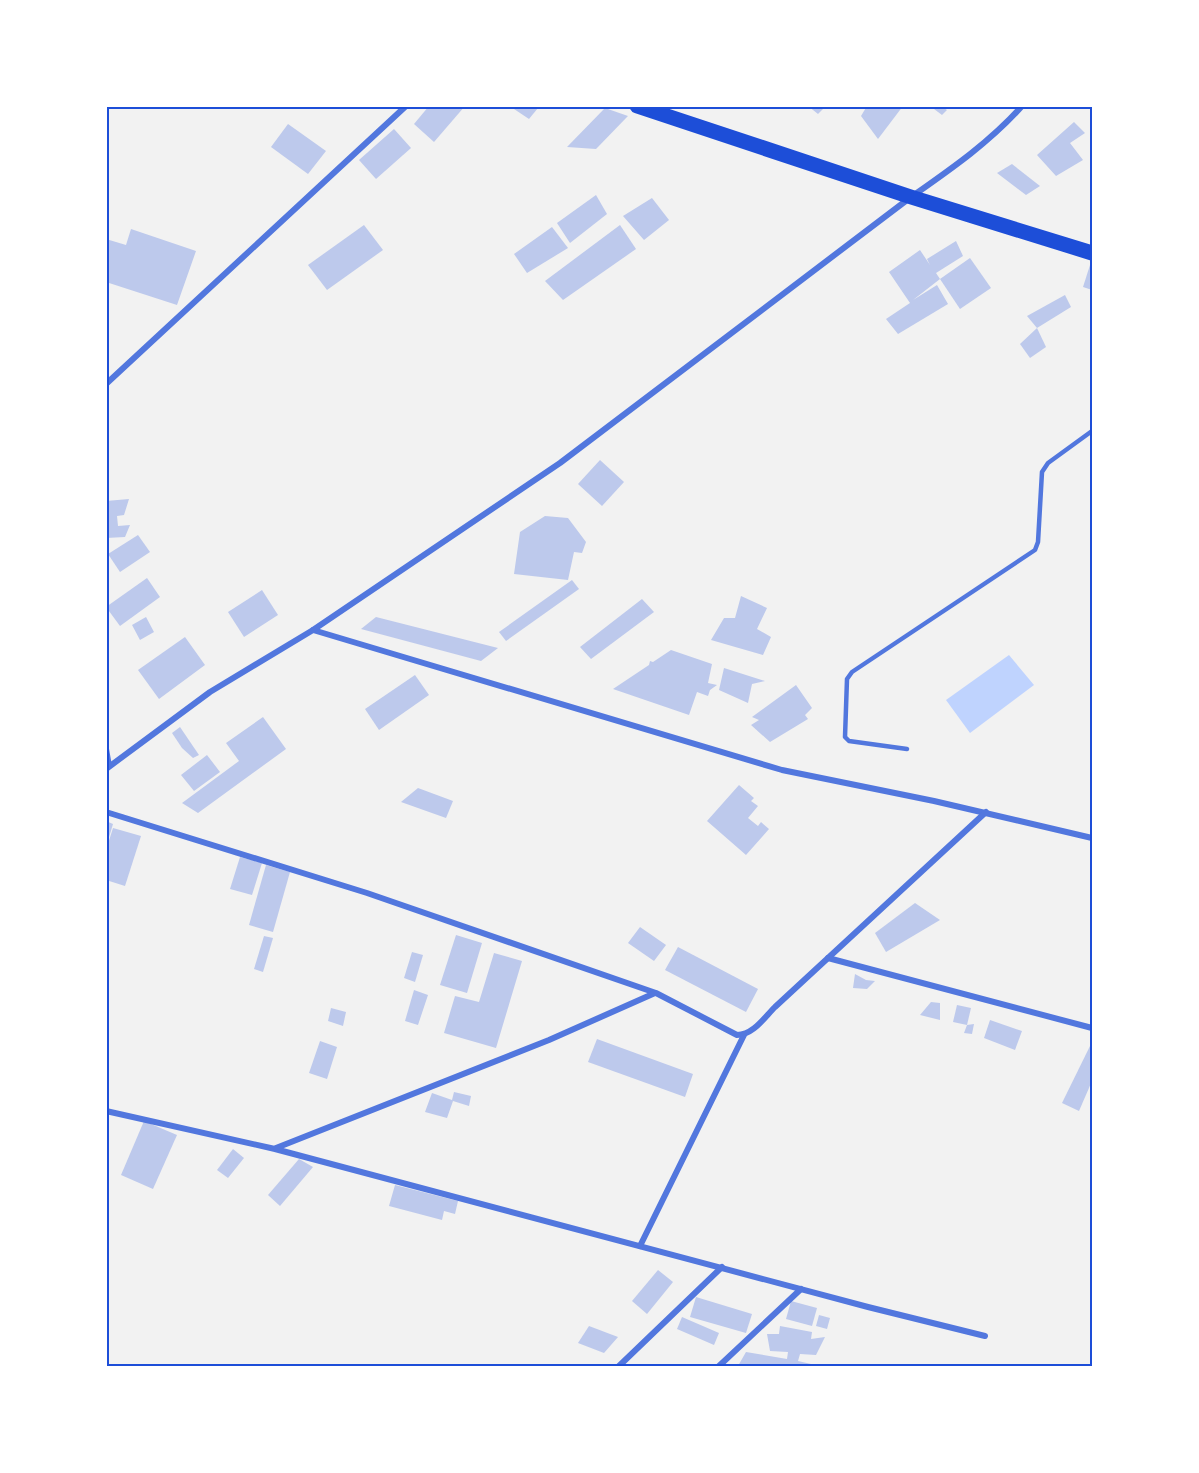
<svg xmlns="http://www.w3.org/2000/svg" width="1199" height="1473" font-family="'Asap Condensed',sans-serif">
<rect width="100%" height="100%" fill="#f2f2f2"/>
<!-- water -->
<path fill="#bfd3fe" d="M1009,655l25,30 -64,48 -24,-33z"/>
<!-- building -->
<g fill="#bdc9ec">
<path d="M429,106h36l-31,36 -20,-18z"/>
<path d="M516,106h20l2,2 -9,11 -15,-10z"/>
<path d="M808,106h18l-8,8z"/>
<path d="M867,106h36l-25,33 -17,-23z"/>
<path d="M930,106h11l6,4 -5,5z"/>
<path d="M605,108l23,8 -32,33 -29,-2z"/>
<path d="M1074,122l11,11 -15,10 13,17 -27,16 -19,-21z"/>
<path d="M288,124l38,27 -18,23 -37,-27z"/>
<path d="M394,129l17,19 -35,31 -17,-19z"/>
<path d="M1012,164l28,22 -14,9 -29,-22z"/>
<path d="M596,195l11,19 -37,29 -13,-20z"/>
<path d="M652,198l17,22 -25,20 -21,-24z"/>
<path d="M364,225l19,25 -56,40 -19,-25z"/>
<path d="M620,225l16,24 -73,51 -18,-19z"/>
<path d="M552,227l16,21 -41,25 -13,-19z"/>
<path d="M131,229l65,22 -19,54 -71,-23v-43l20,6z"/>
<path d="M956,241l7,15 -27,17 4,6 -27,21 24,-15 11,19 -50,30 -12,-15 24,-16 -21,-31 31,-22 10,15 -3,-6z"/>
<path d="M970,258l21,30 -31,21 -20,-30z"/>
<path d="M1090,265l2,1v24l-9,-3z"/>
<path d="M1065,295l6,12 -34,21 -10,-12z"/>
<path d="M1037,328l9,19 -16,11 -10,-14z"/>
<path d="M600,460l24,22 -22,24 -24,-22z"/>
<path d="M129,499l-5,16 -7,1 1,10 12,-1 -5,12 -19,1v-37z"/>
<path d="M545,516l23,2 18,24 -4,11 -8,-1 -6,28 -54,-6 6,-42z"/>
<path d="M138,535l12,17 -30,20 -12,-18z"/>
<path d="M147,578l13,19 -40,29 -14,-19z"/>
<path d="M572,580l7,9 -73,52 -7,-9z"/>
<path d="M262,590l16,25 -34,22 -16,-25z"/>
<path d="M741,596l26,12 -10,21 14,8 -8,18 -52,-15 13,-22h11z"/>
<path d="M642,599l12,13 -63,47 -11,-12z"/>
<path d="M146,617l8,15 -14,8 -8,-15z"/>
<path d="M376,617l122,31 -17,13 -120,-32z"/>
<path d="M185,637l20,28 -46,34 -21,-29z"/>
<path d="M671,650l41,14 -4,19 9,2 -7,5 -2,6 -11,-4 -8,23 -76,-26 36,-24 1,-4 3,1z"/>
<path d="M724,668l41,13 -13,3 -4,19 -29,-13z"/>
<path d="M415,675l14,20 -50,35 -14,-21z"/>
<path d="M796,685l16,23 -7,7 3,4 -38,23 -19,-17 8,-5 -7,-3z"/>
<path d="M263,717l23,32 -88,64 -16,-10 57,-42 -13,-18z"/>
<path d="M180,727l19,28 -6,3 -11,-10 -10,-15z"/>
<path d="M207,755l13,17 -26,19 -13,-16z"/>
<path d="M739,785l15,13 -3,3 7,5 -10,12 10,8 3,-4 8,7 -23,26 -39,-34z"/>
<path d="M418,788l35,13 -7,17 -45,-16z"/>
<path d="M106,821l7,3 -6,20h-1z"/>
<path d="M113,828l28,8 -16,50 -19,-6v-30z"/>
<path d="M240,857l22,6 -10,32 -22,-6z"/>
<path d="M266,865l24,7 -17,60 -24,-7z"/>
<path d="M915,903l25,17 -54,32 -11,-19z"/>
<path d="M640,927l26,18 -12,16 -26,-18z"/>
<path d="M456,935l26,8 -15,50 -27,-8z"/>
<path d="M264,936l9,2 -10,34 -9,-3z"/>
<path d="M678,947l80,42 -12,23 -81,-42z"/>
<path d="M412,952l11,3 -8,27 -11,-4z"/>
<path d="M494,953l28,8 -26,87 -52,-15 11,-37 24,6z"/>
<path d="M855,974l11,6 9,1 -8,8 -14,-1z"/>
<path d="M414,990l14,5 -10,30 -13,-4z"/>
<path d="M931,1002l9,1v17l-20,-5z"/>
<path d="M957,1005l14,3 -4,17 -14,-3z"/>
<path d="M331,1008l15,4 -3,14 -15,-5z"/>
<path d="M990,1020l32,11 -7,19 -31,-12z"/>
<path d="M974,1024l-2,10 -8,-1 3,-8z"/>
<path d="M597,1039l96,35 -8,23 -97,-35z"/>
<path d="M320,1041l17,6 -10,32 -18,-6z"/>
<path d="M1090,1046l2,1v34l-13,30 -17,-8z"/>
<path d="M454,1092l17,4 -2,10 -16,-5 -6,17 -22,-6 7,-19 20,7z"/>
<path d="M144,1121l33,14 -24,54 -32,-14z"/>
<path d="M233,1149l11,9 -16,20 -11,-8z"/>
<path d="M299,1159l14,8 -33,39 -12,-11z"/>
<path d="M395,1185l63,16 -3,13 -11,-3 -2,9 -53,-14z"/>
<path d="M658,1270l15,12 -26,32 -15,-13z"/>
<path d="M696,1297l56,17 -6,19 -56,-16z"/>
<path d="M791,1301l26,7 -5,18 -26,-7z"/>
<path d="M819,1315l11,3 -3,11 -11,-3z"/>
<path d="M682,1317l37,16 -5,12 -37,-16z"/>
<path d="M589,1326l29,11 -14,16 -26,-10z"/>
<path d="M780,1326l32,6 -1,7 14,-2 -9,18 -16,-1 -2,7 13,3 -3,2h-70l8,-14 41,7 1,-7 -18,-1 -3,-17h12z"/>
</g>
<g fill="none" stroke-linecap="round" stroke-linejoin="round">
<!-- service -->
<path stroke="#5277de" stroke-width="4.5" d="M907,749l-58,-8 -4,-4 2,-58 5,-7 183,-122 3,-8 4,-70 6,-9 44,-32"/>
<!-- minor -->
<g stroke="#5277de" stroke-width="6">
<path d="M106,384l300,-278"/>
<path d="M313,630l469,140 152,31 158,37"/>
<path d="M106,749l3,17"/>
<path d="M106,769l104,-77 103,-62 247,-167 351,-266c40,-28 79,-55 111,-91"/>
<path d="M106,812l261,81 289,100 81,42c16,0 27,-17 38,-28l211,-195"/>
<path d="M828,958l264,70"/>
<path d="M106,1111l169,38 593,158 117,29"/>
<path d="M276,1148l273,-108 106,-47"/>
<path d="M640,1246l104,-211"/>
<path d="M619,1366l103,-99"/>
<path d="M719,1366l82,-77"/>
</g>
<!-- trunk -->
<path stroke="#1d4ed8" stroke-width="15" d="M637,106l274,91 181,56"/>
</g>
<!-- border -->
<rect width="1199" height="1473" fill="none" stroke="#ffffff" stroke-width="216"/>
<rect x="108" y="108" width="983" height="1257" fill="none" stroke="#1d4ed8" stroke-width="2"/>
</svg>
